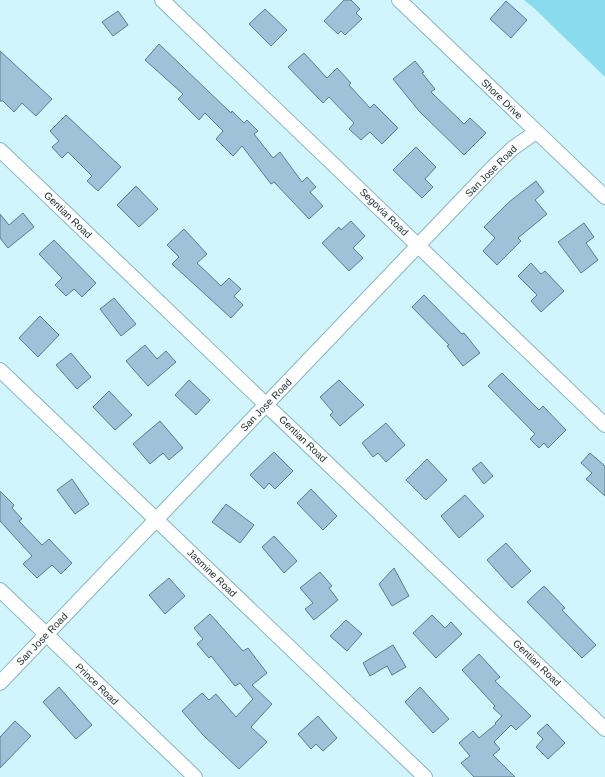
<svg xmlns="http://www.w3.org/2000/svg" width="605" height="777" font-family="Helvetica,sans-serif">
<rect width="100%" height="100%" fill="#d0f5fd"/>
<!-- green -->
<path fill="#88dced" d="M524,0h81v77l-71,-69z"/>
<!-- building -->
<g fill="#9ec2d8" stroke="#5a7c90">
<path d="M344,0h7l9,9 -4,4 6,6 -17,16 -4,-4 -3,3 -14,-13z"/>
<path d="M506,1l21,19 -16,18 -21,-19z"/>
<path d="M265,9l22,21 -16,16 -22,-22z"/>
<path d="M118,11l10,14 -15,11 -11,-14z"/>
<path d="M159,44l72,69 1,-2 12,12 3,-3 11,11 -4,3 19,24 7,-6 22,30 5,-5 9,10 -6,5 13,14 -14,13 -35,-37 -3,2 -29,-38 -9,10 -17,-17 7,-8 -18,-18 -6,7 -21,-21 5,-5 -38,-34z"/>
<path d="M0,51l52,48 -16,17 -14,-13 -8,9 -11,-11h-3z"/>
<path d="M304,53l23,25 10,-10 14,15 -2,2 21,23 4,-4 24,24 -16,16 -12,-12 -9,8 -12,-11 5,-6 -25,-26 -6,6 -35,-36z"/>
<path d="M415,61l9,11 -2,1 13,16 -4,3 33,32 6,-6 16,15 -22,22 -45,-44 -26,-32z"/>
<path d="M66,115l55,52 -23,24 -11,-10 5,-5 -24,-24 -6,6 -10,-11 7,-6 -9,-10z"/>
<path d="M416,147l20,20 -11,12 8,8 -11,11 -29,-28z"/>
<path d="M536,181l8,11 -9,8 12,14 -29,24 3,3 -24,24 -14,-14 12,-13 -11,-11 25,-25z"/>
<path d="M136,186l22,23 -19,18 -22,-22z"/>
<path d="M23,213l11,14 -26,21 -8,-10v-24l9,11z"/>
<path d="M351,221l14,15 -12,12 10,10 -14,13 -27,-28 17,-16 2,3z"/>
<path d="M584,223l10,14 -8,6 12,17 -17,13 -23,-31z"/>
<path d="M184,229l23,25 -10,9 24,23 8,-8 12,11 -7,7 9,9 -12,13 -59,-54 7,-7 -12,-12z"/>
<path d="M54,240l42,43 -14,14 -8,-8 -8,7 -11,-11 7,-7 -23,-24z"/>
<path d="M531,263l10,11 4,-3 19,20 -23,21 -10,-11 6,-6 -19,-19z"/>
<path d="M424,295l38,39 2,-1 16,20 -17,13 -16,-20 2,-1 -37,-38z"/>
<path d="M114,298l22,26 -15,12 -21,-27z"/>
<path d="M40,316l19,19 -21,22 -19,-19z"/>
<path d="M145,345l12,14 9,-8 10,11 -28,24 -22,-25z"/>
<path d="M71,353l20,24 -14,12 -21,-24z"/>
<path d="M502,373l37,37 4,-4 23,24 -18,18 -4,-5 -5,5 -9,-9 5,-5 -47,-48z"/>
<path d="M189,380l21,20 -14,15 -21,-20z"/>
<path d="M339,380l25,25 -24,21 -10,-11 3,-3 -13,-15z"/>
<path d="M109,391l23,24 -17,15 -22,-23z"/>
<path d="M160,421l23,27 -14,12 -6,-7 -13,11 -17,-20z"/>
<path d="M386,423l19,22 -19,17 -8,-9 -5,4 -11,-14z"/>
<path d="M274,452l19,19 -18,18 -6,-6 -5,6 -14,-14z"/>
<path d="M590,453l15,13v30l-19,-17 6,-6 -11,-10z"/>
<path d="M427,459l20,21 -21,20 -20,-20z"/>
<path d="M481,462l12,14 -9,8 -12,-15z"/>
<path d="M72,479l17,25 -14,10 -18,-24z"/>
<path d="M311,489l26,27 -14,14 -26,-27z"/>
<path d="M0,491l14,14 -2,3 10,11 -3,2 23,24 7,-6 23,24 -11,11 -9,-9 -15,13 -14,-14 9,-8 -32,-35z"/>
<path d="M465,495l19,21 -25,22 -18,-22z"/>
<path d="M226,504l28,21 -14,18 -28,-21z"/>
<path d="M274,536l23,25 -13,12 -22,-26z"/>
<path d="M506,543l25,28 -19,17 -25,-28z"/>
<path d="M394,568l15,28 -17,10 -13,-22z"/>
<path d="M320,572l12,14 -3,2 9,12 -24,20 -9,-11 8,-6 -13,-15z"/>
<path d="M169,578l16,18 -20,18 -16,-19z"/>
<path d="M544,586l21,22 -3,2 34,35 -14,13 -55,-56z"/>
<path d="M210,614l33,37 5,-3 19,25 -15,12 20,19 -21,23 16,15 -28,27 -36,-34 -21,-24 20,-18 7,7 7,-6 20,23 17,-18 -13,-16 -5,3 -24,-30 -2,2 -12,-14 6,-5 -9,-11z"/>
<path d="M432,615l13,13 6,-6 11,12 -26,24 -23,-25z"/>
<path d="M346,620l16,14 -15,17 -17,-15z"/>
<path d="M393,645l13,22 -14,8 -5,-9 -17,10 -7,-13z"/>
<path d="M479,654l21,23 -5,4 36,35 -15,14 -5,-5 -17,17 6,7 -7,6 22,22h-41l-13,-14 9,-7 -11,-13 14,-12 6,7 17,-14 -1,-1 7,-7 -9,-8 2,-2 -33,-36z"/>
<path d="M59,687l33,38 -16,14 -33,-37z"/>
<path d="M420,687l29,32 -16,14 -28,-31z"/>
<path d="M318,716l19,22 -14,13 -7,-7 -5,5 -13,-15z"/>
<path d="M15,721l16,15 -31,32v-31z"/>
<path d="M547,724l18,19 -17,16 -12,-12 7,-8 -6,-6z"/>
</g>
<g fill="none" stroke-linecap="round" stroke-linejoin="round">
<defs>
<g id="street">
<path d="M162,0l443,425"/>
<path d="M399,0l206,197"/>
<path d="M0,150l605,579"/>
<path d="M0,370l425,407"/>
<path d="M0,590l195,187"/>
<path d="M0,683l494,-517 19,-18 23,-16"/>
</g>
</defs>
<!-- street casing -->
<use href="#street" stroke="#88b4be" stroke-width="16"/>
<!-- street -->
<use href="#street" stroke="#fff" stroke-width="14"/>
</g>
<g text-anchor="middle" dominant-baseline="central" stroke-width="4" stroke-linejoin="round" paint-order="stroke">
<!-- street labels -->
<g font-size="10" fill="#17292d" stroke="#fff">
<text transform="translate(502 99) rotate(44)">Shore Drive</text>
<text transform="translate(491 171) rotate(-45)">San Jose Road</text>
<text transform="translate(384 212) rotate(44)">Segovia Road</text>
<text transform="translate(68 215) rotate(44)">Gentian Road</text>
<text transform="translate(266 405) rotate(-46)">San Jose Road</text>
<text transform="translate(303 439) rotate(44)">Gentian Road</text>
<text transform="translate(212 573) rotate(44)">Jasmine Road</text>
<text transform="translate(42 639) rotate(-46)">San Jose Road</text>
<text transform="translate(537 663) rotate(44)">Gentian Road</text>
<text transform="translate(97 684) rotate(44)">Prince Road</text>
</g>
</g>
</svg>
